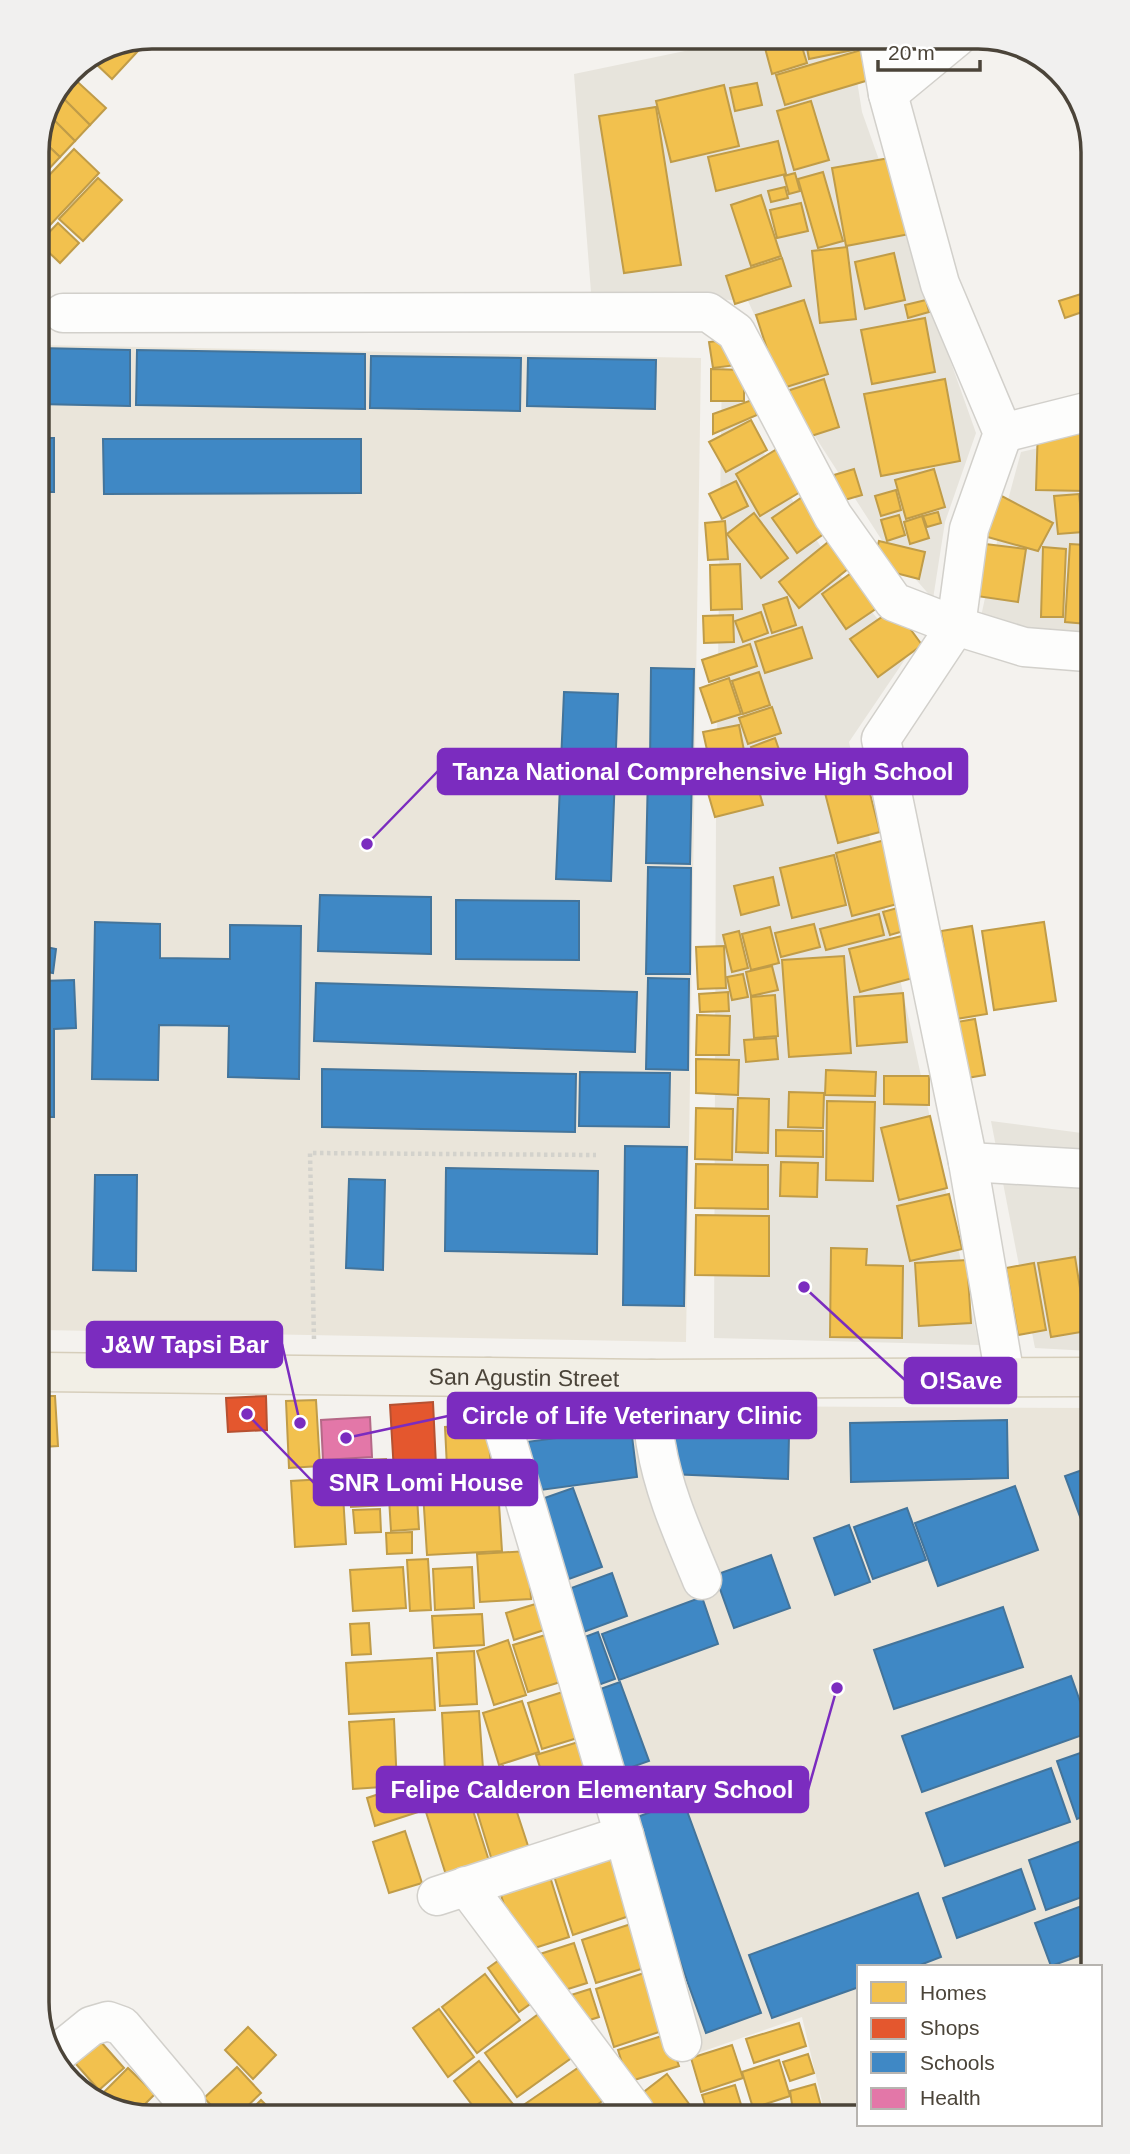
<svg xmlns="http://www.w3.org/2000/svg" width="1130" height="2154" font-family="Helvetica,sans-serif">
<rect width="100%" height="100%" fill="#f4f2ee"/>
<!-- residential -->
<g fill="#e7e4dc">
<path d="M732,37h118l12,75 114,321 -31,89 -12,77 -50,-57 -85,-132 -50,-109 -157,-9 -17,-218 159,-33z"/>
<path d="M722,363l40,87 71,117 50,58 29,24 -63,93 130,603 -265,-7 2,-525z"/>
<path d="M1086,437l1,200 -108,-11 19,-89 23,-85z"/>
<path d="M991,1121l98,13 1,217 -55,-3z"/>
</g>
<!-- education -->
<g fill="#eae5da">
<path d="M38,345l663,13 -15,984 -644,-12z"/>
<path d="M497,1405l593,3 3,559h-234v143h-35l-22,-93 -107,37z"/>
</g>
<!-- homes -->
<g fill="#f2c14e" stroke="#c09c48" stroke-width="2">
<path d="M762,37h37l8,26 -35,11z"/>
<path d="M805,37h61l2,10 -59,12z"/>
<path d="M150,38l-38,41 -19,-18z"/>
<path d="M861,50l8,30 -84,25 -9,-30z"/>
<path d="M69,74l37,34 -16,17 -30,-30z"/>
<path d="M757,83l5,22 -27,6 -5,-23z"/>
<path d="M724,85l15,61 -68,16 -15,-61z"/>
<path d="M60,95l30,30 -15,16 -25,-25z"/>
<path d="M811,101l18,59 -35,10 -17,-59z"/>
<path d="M656,107l25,158 -57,8 -25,-157z"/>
<path d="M50,116l25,25 -15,16 -20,-19z"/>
<path d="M40,138l20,19 -15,16 -8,-7v-21z"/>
<path d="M778,141l8,33 -70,17 -8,-34z"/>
<path d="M74,149l25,24 -62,66v-51z"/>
<path d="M901,156l14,77 -69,13 -14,-78z"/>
<path d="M823,172l20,69 -25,7 -20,-69z"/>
<path d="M795,173l5,18 -11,3 -5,-18z"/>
<path d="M98,178l24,22 -39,41 -24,-22z"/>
<path d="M785,187l3,11 -17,4 -3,-11z"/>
<path d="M761,195l20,61 -30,10 -20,-61z"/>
<path d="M801,203l7,28 -31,7 -7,-28z"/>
<path d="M58,223l21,20 -19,20 -21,-20z"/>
<path d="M847,247l9,72 -36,4 -8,-72z"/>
<path d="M894,253l11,47 -40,9 -10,-47z"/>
<path d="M782,258l9,28 -56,18 -9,-28z"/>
<path d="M1081,294l4,17 -20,7 -6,-17z"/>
<path d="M804,300l24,74 -48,15 -24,-74z"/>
<path d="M926,300l3,12 -21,6 -3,-13z"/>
<path d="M925,318l10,54 -63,12 -11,-54z"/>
<path d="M733,339l4,26 -24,3 -4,-26z"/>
<path d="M711,369l33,1v31h-33z"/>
<path d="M824,379l15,48 -37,12 -15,-48z"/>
<path d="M945,379l15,82 -79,15 -17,-82z"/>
<path d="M752,400l5,15 -44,19v-20z"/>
<path d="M751,420l16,30 -41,22 -17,-30z"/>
<path d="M1086,422v69l-50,-1 2,-64z"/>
<path d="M782,446l25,42 -47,28 -24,-42z"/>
<path d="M854,469l8,26 -21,6 -7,-26z"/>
<path d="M934,469l11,38 -39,12 -11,-39z"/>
<path d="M736,481l12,25 -26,13 -13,-25z"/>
<path d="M896,490l5,20 -20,6 -6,-20z"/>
<path d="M994,492l59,31 -15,28 -61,-17z"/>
<path d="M808,493l24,35 -35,25 -25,-35z"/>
<path d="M1079,494l4,38 -25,2 -4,-38z"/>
<path d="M938,512l3,11 -14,4 -4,-11z"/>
<path d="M754,513l34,45 -27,20 -34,-44z"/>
<path d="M899,515l6,20 -18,6 -6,-21z"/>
<path d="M922,516l7,22 -19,6 -6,-22z"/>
<path d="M725,521l3,38 -20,1 -3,-37z"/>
<path d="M838,534l21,26 -60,48 -20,-26z"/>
<path d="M879,541l46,11 -6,27 -47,-12z"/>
<path d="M969,542l57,7 -8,53 -55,-8z"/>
<path d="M1070,544l16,1 1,79 -22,-2z"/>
<path d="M1043,547l23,2 -3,68h-22z"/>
<path d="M740,564l2,45 -31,1 -1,-45z"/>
<path d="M861,566l25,36 -40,27 -24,-35z"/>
<path d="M787,597l9,28 -24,8 -9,-28z"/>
<path d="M895,608l27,37 -44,32 -28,-38z"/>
<path d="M761,612l7,21 -25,9 -8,-21z"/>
<path d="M733,615l1,27 -30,1 -1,-27z"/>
<path d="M802,627l10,31 -47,15 -10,-31z"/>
<path d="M750,644l7,22 -48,16 -7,-22z"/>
<path d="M759,672l11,33 -27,9 -11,-33z"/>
<path d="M729,678l12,36 -29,9 -12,-35z"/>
<path d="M772,707l9,26 -33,11 -9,-26z"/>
<path d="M739,725l7,36 -35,7 -8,-36z"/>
<path d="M775,738l13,38 -25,7 -12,-36z"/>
<path d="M751,763l12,42 -48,12 -12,-41z"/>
<path d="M867,782l13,50 -42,11 -13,-50z"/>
<path d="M885,840l16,63 -49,13 -16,-63z"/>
<path d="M834,855l12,50 -54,13 -12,-50z"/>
<path d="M773,877l6,28 -38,10 -7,-29z"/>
<path d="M901,907l6,23 -17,5 -7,-23z"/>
<path d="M879,914l5,21 -58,15 -6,-21z"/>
<path d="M1044,922l12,79 -62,9 -12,-79z"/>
<path d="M814,924l6,23 -39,10 -6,-24z"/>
<path d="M972,926l15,88 -31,5 -15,-88z"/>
<path d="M770,927l9,36 -28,7 -9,-36z"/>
<path d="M739,931l9,37 -16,4 -9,-37z"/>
<path d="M902,936l11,42 -53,14 -11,-43z"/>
<path d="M724,946l2,42 -28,1 -2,-42z"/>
<path d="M844,956l7,97 -62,4 -7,-97z"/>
<path d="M772,966l6,24 -27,6 -5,-24z"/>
<path d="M743,974l5,23 -16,3 -5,-23z"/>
<path d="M728,992l1,19 -29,1 -1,-18z"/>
<path d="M903,993l4,49 -50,4 -3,-49z"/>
<path d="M775,995l3,41 -24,2 -3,-41z"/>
<path d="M697,1015l33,1 -1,39h-33z"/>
<path d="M975,1019l10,56 -18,3 -10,-56z"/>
<path d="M776,1038l2,21 -32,3 -2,-22z"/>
<path d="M696,1059l43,1 -1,35 -42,-2z"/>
<path d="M826,1070l50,2 -1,24 -50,-1z"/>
<path d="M884,1076h45v29l-45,-1z"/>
<path d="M789,1092l35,1 -1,35 -35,-1z"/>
<path d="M738,1098l31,1 -1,54 -32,-1z"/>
<path d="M827,1101l48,1 -2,79 -47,-1z"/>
<path d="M696,1108l37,1 -1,51 -37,-1z"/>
<path d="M930,1116l17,72 -48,12 -18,-72z"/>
<path d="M776,1130l47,1v26l-47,-1z"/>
<path d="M781,1162l37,1 -1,34 -37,-1z"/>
<path d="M696,1164l72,1v44l-73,-1z"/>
<path d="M949,1194l13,55 -52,12 -13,-55z"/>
<path d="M696,1215l73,1v60l-74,-1z"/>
<path d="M831,1248l36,1 -1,16 37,1 -1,72 -72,-1z"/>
<path d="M1075,1257l12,74 -36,6 -13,-74z"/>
<path d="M967,1260l4,63 -52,3 -4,-63z"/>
<path d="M1034,1263l12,67 -28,5 -12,-67z"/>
<path d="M43,1396h12l3,50 -15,1z"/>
<path d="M316,1400l4,66 -31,2 -3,-67z"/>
<path d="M488,1424l4,62 -44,2 -3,-61z"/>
<path d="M386,1459l1,26 -34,1 -2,-25z"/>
<path d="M342,1478l4,66 -51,3 -4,-66z"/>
<path d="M498,1488l4,63 -75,4 -4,-63z"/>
<path d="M387,1489l1,16 -37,2 -1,-16z"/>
<path d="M417,1497l2,32 -28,2 -2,-33z"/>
<path d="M380,1509l1,23 -26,1 -2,-23z"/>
<path d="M412,1532v21l-25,1 -1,-21z"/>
<path d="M528,1551l3,48 -51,3 -3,-48z"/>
<path d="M428,1559l3,51 -21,1 -3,-51z"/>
<path d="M403,1567l3,41 -53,3 -3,-41z"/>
<path d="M472,1567l2,41 -39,2 -2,-41z"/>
<path d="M542,1602l8,26 -36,12 -8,-27z"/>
<path d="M482,1614l2,31 -50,3 -2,-32z"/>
<path d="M369,1623l2,31 -19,1 -2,-31z"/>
<path d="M555,1632l15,47 -42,13 -15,-47z"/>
<path d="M508,1640l18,55 -32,10 -17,-54z"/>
<path d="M474,1651l3,53 -37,2 -3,-53z"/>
<path d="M432,1658l3,52 -86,4 -3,-51z"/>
<path d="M572,1689l15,46 -45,14 -14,-46z"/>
<path d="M522,1701l17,51 -40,13 -16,-52z"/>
<path d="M479,1711l4,58 -38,2 -3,-58z"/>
<path d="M394,1719l3,67 -44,3 -4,-67z"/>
<path d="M588,1739l15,45 -52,17 -15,-46z"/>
<path d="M503,1766l9,27 -31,10 -9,-27z"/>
<path d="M461,1773l29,91 -43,14 -29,-91z"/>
<path d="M412,1783l9,28 -46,15 -8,-28z"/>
<path d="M512,1797l19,58 -37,12 -18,-59z"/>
<path d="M405,1831l17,52 -33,10 -16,-51z"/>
<path d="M620,1855l18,58 -65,22 -19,-59z"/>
<path d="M546,1864l23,73 -50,16 -23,-74z"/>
<path d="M640,1921l14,44 -58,18 -14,-43z"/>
<path d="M574,1943l13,40 -38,12 -12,-40z"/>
<path d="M513,1950l31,44 -25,18 -31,-44z"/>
<path d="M653,1970l18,58 -57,19 -18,-58z"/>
<path d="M485,1974l35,46 -43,33 -35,-46z"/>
<path d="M590,1989l9,28 -25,8 -9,-28z"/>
<path d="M439,2009l35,48 -26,20 -35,-49z"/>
<path d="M544,2010l33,44 -60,43 -32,-44z"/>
<path d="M799,2023l7,23 -52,17 -8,-24z"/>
<path d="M248,2027l28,28 -23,24 -28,-29z"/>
<path d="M93,2033l31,35 -25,22 -31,-35z"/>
<path d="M668,2034l11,32 -51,16 -10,-32z"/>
<path d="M732,2045l11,33 -42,14 -10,-34z"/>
<path d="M808,2054l6,19 -24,8 -7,-19z"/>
<path d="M591,2059l23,34 -29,20h-59l-4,-7z"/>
<path d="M64,2060l31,33 -6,5 -29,-34z"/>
<path d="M779,2060l11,36 -37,12 -11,-36z"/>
<path d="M479,2061l41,52 -41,1 -25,-33z"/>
<path d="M237,2067l24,26 -24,23h-15l-18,-18z"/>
<path d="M128,2068l27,26 -20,20 -18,-6 -14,-15z"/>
<path d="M667,2074l28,38h-54l-9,-11z"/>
<path d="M815,2084l7,26 -29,1 -3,-20z"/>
<path d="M735,2085l8,26h-36l-5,-16z"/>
<path d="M261,2100l16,16h-32z"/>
</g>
<!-- shops -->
<g fill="#e4572e" stroke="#b65131" stroke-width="2">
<path d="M1081,1249h9v51z"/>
<path d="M266,1396l1,34 -39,2 -2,-34z"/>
<path d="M433,1402l4,85 -42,2 -5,-84z"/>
</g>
<!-- schools -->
<g fill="#3f88c5" stroke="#43749b" stroke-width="2">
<path d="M38,348l92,2v56l-92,-2z"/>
<path d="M137,350l228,4v55l-229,-4z"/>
<path d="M371,356l150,2 -1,53 -150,-3z"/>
<path d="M528,358l128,2 -1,49 -128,-3z"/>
<path d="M38,438h16v54h-15z"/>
<path d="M103,439h258v54l-257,1z"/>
<path d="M651,668l43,1 -2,97h-42z"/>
<path d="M564,692l54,2 -7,187 -55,-2z"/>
<path d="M648,772l44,1 -2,91 -44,-1z"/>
<path d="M648,867l43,1 -1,106h-44z"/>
<path d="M320,895l111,2v57l-113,-3z"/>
<path d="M456,900l123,1v59l-123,-1z"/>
<path d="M95,922l65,2v34l70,1v-34l71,1 -2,153 -71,-2 1,-51 -70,-1 -1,55 -66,-1z"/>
<path d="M41,946l15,3 -3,24 -12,-2z"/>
<path d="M648,978l41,1 -1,91 -42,-1z"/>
<path d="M74,980l2,48 -22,1v88h-13v-136z"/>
<path d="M316,983l321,9 -2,60 -321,-11z"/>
<path d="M322,1069l254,5 -1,58 -253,-5z"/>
<path d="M580,1072l90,1 -1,54 -90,-1z"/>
<path d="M625,1146l62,1 -3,159 -61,-1z"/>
<path d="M446,1168l152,3 -1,83 -152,-3z"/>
<path d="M95,1175h42l-1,96 -43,-1z"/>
<path d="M349,1179l36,1 -2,90 -37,-2z"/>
<path d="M1007,1420l1,58 -157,4 -1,-59z"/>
<path d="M631,1428l6,49 -111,15 -7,-49z"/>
<path d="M671,1431l118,4 -1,44 -119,-5z"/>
<path d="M1091,1467v51l-9,4 -17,-46z"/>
<path d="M1015,1486l23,64 -100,36 -23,-63z"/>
<path d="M573,1488l29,79 -44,16 -28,-80z"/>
<path d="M907,1508l19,52 -53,19 -19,-52z"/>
<path d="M849,1525l21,57 -35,13 -21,-57z"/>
<path d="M771,1555l19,53 -56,20 -19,-53z"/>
<path d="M612,1573l15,43 -57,21 -15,-43z"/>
<path d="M702,1597l16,47 -99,36 -17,-46z"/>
<path d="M1003,1607l20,60 -129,42 -20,-59z"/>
<path d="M598,1632l17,47 -28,10 -16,-47z"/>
<path d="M1071,1676l20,56 -169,60 -20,-56z"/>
<path d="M620,1682l29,79 -34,12 -29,-79z"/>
<path d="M1092,1749v64l-15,6 -20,-58z"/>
<path d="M1051,1768l19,54 -125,44 -19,-53z"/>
<path d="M683,1800l78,213 -55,20 -77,-213z"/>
<path d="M1092,1837l1,56 -47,17 -17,-50z"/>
<path d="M1021,1869l14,40 -78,29 -14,-40z"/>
<path d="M918,1893l23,64 -26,10h-56v20l-87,31 -23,-63z"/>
<path d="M1090,1903l3,7v41l-42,15 -16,-43z"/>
</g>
<!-- health -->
<path fill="#e377a8" stroke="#b56887" stroke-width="2" d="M370,1417l2,40 -49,3 -2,-40z"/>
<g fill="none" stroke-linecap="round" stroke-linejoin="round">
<defs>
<g id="minor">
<path d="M878,37l10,57 69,-57"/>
<path d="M888,94l52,190 63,149 -34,96 -13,97 -75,113 87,423 37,215"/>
<path d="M63,313l645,-1 28,20 97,184 61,86 62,24 68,21 63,5"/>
<path d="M1003,433l83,-21"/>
<path d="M968,1162l121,7"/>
<path d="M488,1377l136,458 58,207"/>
<path d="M652,1379c1,22 0,45 4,66 8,48 28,91 46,135"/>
<path d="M466,1886l169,226"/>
<path d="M437,1896l187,-61"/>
<path d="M54,2056l37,-30 17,-5 14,5 64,76"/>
</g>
<g id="major">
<path id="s1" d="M43,1372l609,7 438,-2"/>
</g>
</defs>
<!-- minor casing -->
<use href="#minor" stroke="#d2d0cb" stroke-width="41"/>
<!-- major casing -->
<use href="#major" stroke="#d6cebb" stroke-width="41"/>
<!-- path -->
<path stroke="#d3d2cc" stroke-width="4.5" stroke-dasharray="3.5 3.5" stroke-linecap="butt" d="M314,1339l-4,-186 286,2"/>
<!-- minor -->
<use href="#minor" stroke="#fdfdfc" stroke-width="38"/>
<!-- major -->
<use href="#major" stroke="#f2efe6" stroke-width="38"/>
</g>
<g text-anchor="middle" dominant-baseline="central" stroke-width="7" stroke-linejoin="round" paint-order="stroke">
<!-- street labels -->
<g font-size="23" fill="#4b4439" stroke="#fff">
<text stroke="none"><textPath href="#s1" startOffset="481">San Agustin Street</textPath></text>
</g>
</g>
<!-- crop -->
<path d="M0 0H1130V2154H0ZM152 49H978A103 103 0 0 1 1081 152V2002A103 103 0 0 1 978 2105H152A103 103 0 0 1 49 2002V152A103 103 0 0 1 152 49Z" fill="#f1f0ef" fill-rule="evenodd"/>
<path fill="none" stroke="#4b4439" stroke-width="3.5" d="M152 49H978A103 103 0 0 1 1081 152V2002A103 103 0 0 1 978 2105H152A103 103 0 0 1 49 2002V152A103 103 0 0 1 152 49Z"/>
<!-- callouts -->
<path fill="none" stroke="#7b2cbf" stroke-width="2.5" d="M367 844L438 771M300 1423L282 1344M804 1287L905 1380M346 1438L448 1416M247 1414L314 1483M837 1688L808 1790"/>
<g fill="#7b2cbf" stroke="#fff" stroke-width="2.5">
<circle cx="367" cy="844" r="7"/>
<circle cx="300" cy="1423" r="7"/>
<circle cx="804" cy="1287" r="7"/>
<circle cx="346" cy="1438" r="7"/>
<circle cx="247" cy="1414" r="7"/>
<circle cx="837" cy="1688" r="7"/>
</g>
<g fill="#7b2cbf" stroke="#7b2cbf" stroke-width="2.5">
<rect x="438" y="749" width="529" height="45" rx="7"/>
<rect x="87" y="1322" width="195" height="45" rx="7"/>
<rect x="905" y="1358" width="111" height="45" rx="7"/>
<rect x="448" y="1393" width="368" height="45" rx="7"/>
<rect x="314" y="1460" width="223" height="45" rx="7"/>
<rect x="377" y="1767" width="431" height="45" rx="7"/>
</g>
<g font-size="24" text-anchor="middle" font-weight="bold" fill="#fff">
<text x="703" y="780">Tanza National Comprehensive High School</text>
<text x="185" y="1353">J&amp;W Tapsi Bar</text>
<text x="961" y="1389">O!Save</text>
<text x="632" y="1424">Circle of Life Veterinary Clinic</text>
<text x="426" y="1491">SNR Lomi House</text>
<text x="592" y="1798">Felipe Calderon Elementary School</text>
</g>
<!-- legend -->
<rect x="857" y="1965" width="245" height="161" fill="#ffffff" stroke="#b7b4b0" stroke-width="2"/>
<rect x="871" y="1982" width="35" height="21" fill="#f2c14e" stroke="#b7b4b0" stroke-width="2"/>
<text x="920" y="2000" font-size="21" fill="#4b4439">Homes</text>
<rect x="871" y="2018" width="35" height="21" fill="#e4572e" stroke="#b7b4b0" stroke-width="2"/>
<text x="920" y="2035" font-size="21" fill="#4b4439">Shops</text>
<rect x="871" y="2052" width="35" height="21" fill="#3f88c5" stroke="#b7b4b0" stroke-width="2"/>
<text x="920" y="2070" font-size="21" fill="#4b4439">Schools</text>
<rect x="871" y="2088" width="35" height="21" fill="#e377a8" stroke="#b7b4b0" stroke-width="2"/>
<text x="920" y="2105" font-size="21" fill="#4b4439">Health</text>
<!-- scale -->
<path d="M878 60v10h102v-10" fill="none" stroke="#4b4439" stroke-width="3.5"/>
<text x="888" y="60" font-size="21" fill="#4b4439" stroke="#ffffff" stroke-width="5" paint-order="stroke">20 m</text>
</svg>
